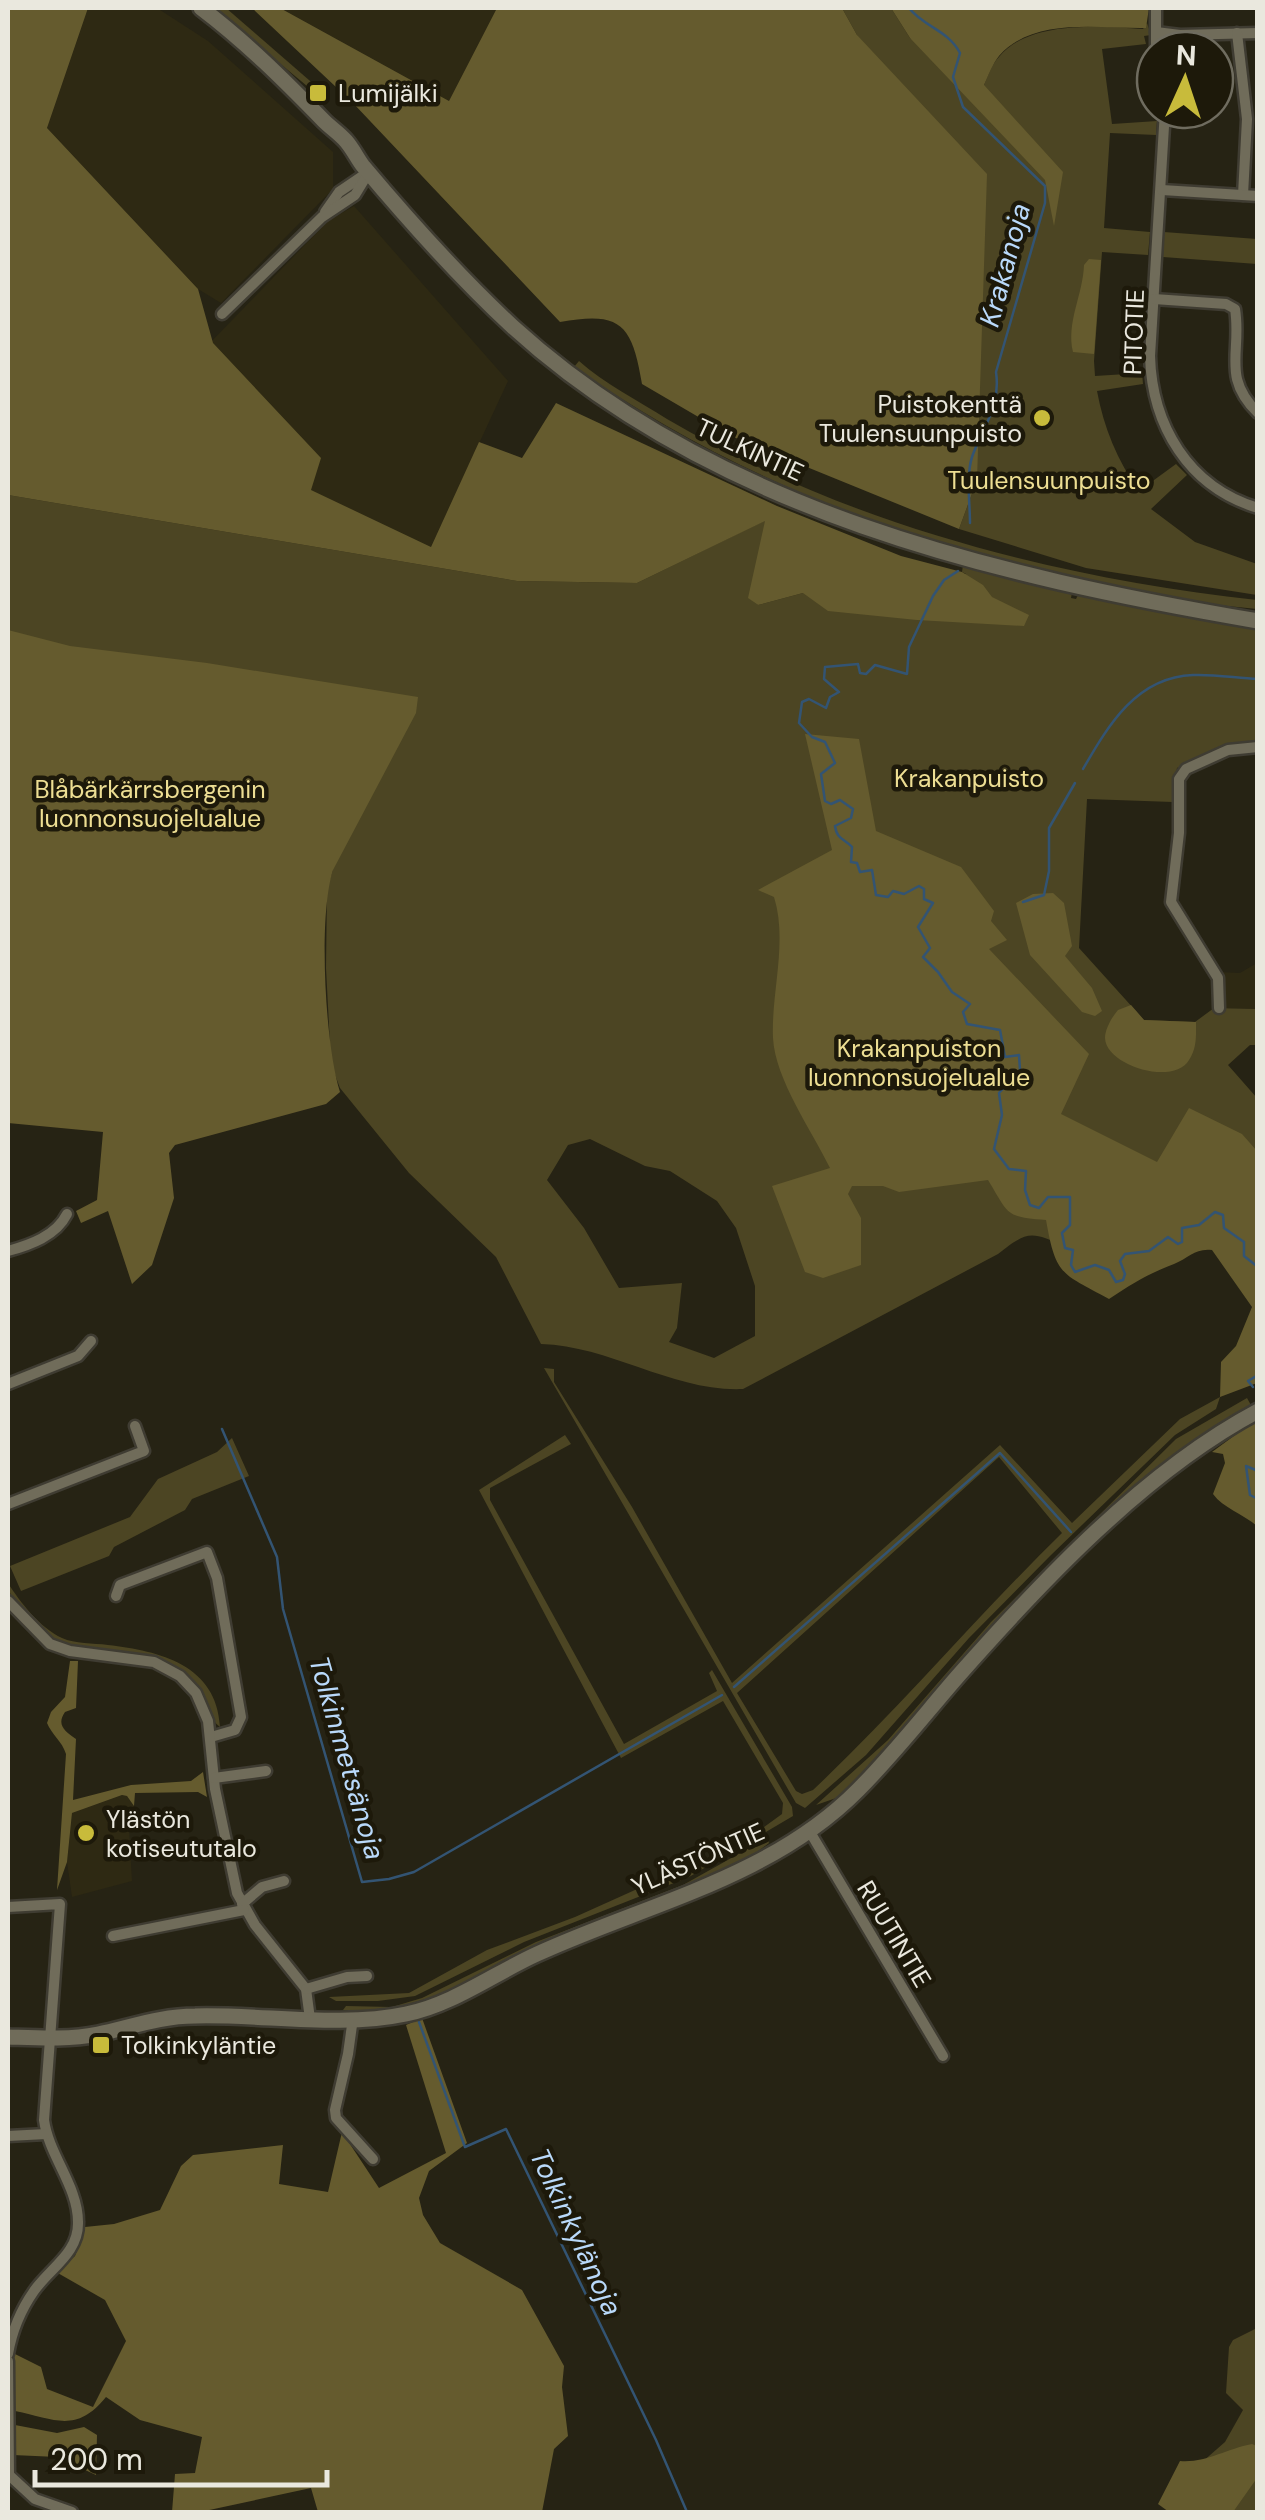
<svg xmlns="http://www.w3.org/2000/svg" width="1265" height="2520" font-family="'DM Sans',sans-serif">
<rect width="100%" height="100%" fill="#262314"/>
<!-- built -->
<g fill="#2e2913">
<path d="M88,8h69l51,33 125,111v37l-112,114 -23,-14 -151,-161z"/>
<path d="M280,8h217l-48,93z"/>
<path d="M354,206l154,175 -77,166 -121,-57 -102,-145 120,-124z"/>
<path d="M1257,963v46l-34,-1 1,-28 -5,-8 21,1z"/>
<path d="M122,1795l5,1 7,10 -5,22 3,53 -60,16 -5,-35 5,-49z"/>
</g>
<!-- green -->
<g fill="#4c4523" fill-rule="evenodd">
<path d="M213,8h13l91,79 -4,4z"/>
<path d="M842,8h49l19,30 74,47c4,-9 8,-21 15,-28 30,-37 101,-31 144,-28l4,-6 4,12 -7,1 2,8 -44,5 10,75 45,-3 -1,14 -46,-2 -6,95 46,4 -2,23 -46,-3 -8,109 1,15 47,-3 1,11 -46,7c7,37 20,69 42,100l37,-27 11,11 -36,34 44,33 62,22v31l-171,-27 -127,-39 18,-49 -120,-445z"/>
<path d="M1164,232l93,7v25l-94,-7z"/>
<path d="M579,361c24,22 60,40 88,58 177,104 388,159 590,181v9c-233,-20 -491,-106 -683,-242z"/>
<path d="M8,495l509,86 120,2 129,-63 -17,78 9,7 45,-12 163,-19 -4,-2 1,-7 109,28 -1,5 5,1 2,-4 179,32v116l-32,2 -48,23 -4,34 -86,-3 -8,149 65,72 51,2 19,-14 43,1v36h-7l-22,20 29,33v169l-14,-17 -179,-4c-33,-15 -37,-15 -66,8l-255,135c-70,3 -132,-43 -202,-45l-45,-87 -87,-84 -69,-85 -9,-24 -5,-96 1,-80 6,-18 -325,58zM590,1139l55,27 25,5 47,30 19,27 19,58v50l-41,22 -45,-16 8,-14 5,-45 -63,5 -35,-60 -37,-48 21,-35z"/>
<path d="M544,1368l10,1v13l78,125 100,176 268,-238 72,78 108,-104 40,-22 -4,12 -41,26 -124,120 -82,83 -103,117 -61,53 -9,-5zM999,1457l63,76c-85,83 -162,175 -249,257l-11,4 -6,-3 -59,-98z"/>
<path d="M1247,1398l5,9 -30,18 -250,225 -130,146 -26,9 72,-65 103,-118 185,-183z"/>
<path d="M565,1435l6,9 -81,44v12l134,244 93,-53 -8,-18 3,-3 80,137 1,9 -104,61 -165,65 -109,54 -37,5h-42l-7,-4 80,-4 78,-43 88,-33 171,-77 36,-26 1,-11 -60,-102 -102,57 -142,-268z"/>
<path d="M232,1438l17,38 -57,23 -7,11 -71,37 -5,9 -88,35 -11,-25 120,-49 28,-38 59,-27z"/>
<path d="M8,1583c12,19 32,45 54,55 13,6 31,5 46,7 52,6 109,20 112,82 -19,-15 -16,-43 -45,-60 -36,-23 -83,-8 -119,-27 -14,-7 -24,-20 -34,-31 -7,-9 -14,-14 -14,-26z"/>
<path d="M767,1838l2,5 -31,23 -202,81 -99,49 -54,15 -40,-1 3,-4 46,1 30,-9 114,-56 147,-57z"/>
<path d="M1257,2328v184h-36l-20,-49 24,-21 18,-32 -17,-17 3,-46 4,-7z"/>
</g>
<!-- forest -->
<g fill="#655b2e">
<path d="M8,8h80l-41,120 151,161 15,54 108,115 -10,32 120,57 48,-105 43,16 34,-55 221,103 124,50 61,16 21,13 9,12 37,18 -5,11 -107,-6 -89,-9 -25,-18 -45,12 -10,-7 17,-77 -128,62 -120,-2 -509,-86z"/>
<path d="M252,8h28l169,93 48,-93h345l15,27 130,139 -10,306 -18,49 -228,-93 -89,-52c-10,-60 -21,-73 -82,-62l-207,-219z"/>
<path d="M891,8h258l-3,20c-46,1 -112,-12 -147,28 -6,7 -11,20 -15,29l79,87 -9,54 -9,-46 -135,-142z"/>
<path d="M1089,259l12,1 -7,94 -21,-2c-7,-30 10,-57 11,-87z"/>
<path d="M8,630l62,16 137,17 211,34 -2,16 -83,157c-15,46 -8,175 7,222l-14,12 -151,41 -6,8 5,45 -22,67 -20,19 -24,-73 -27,12 -5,-12 21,-11 6,-68 -95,-9z"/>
<path d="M805,734l54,5 17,92 85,36 33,44 -3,10 16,19 -18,9 100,105 -28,60 96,48 32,-54 53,26 15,17v232l-37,14 1,-35 15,-16 16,-39 -40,-57c-17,-2 -23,8 -38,14 -26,10 -41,19 -65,35 -47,-26 -53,-22 -63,-79 -42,-3 -37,-6 -58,-40l-89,12 -16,-6h-31l-4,8 13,24v47l-38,13 -18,-6 -33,-86 58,-18c-18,-37 -55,-89 -57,-130 -2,-46 15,-96 1,-141l-16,-7 74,-40z"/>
<path d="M1053,893l11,10 8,43 -7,10 27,32 10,23 -7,5 -13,-4 -52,-57 -14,-52 17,-9z"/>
<path d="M1131,1005l13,15 52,2c0,14 1,26 -7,38 -15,26 -83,6 -84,-22 0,-9 7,-21 13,-28z"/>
<path d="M1257,1419v107c-14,-12 -34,-18 -44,-32l12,-31 -2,-9 -11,-2z"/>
<path d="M70,1661h8l-2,47 -11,4c-9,13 0,19 11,27l-3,61 58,-15 60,-4 12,-9 4,25 -9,-5 -63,1 -1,13 -7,-10 -5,-1 -50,18 -5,49 -10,28 9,-136c-4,-13 -14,-19 -19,-31l4,-11 14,-15z"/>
<path d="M422,2018l45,125 -38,28 -10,27 4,17 17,28 82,47 42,76 -2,21 6,49 -14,13 -12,63h-224l-7,-24 -111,24h-28l3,-38 20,-1 7,-36 -62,-17 -34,-23c-30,37 -51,22 -91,14l-2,-58 28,14 6,22 46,18 33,-66 -21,-41 -49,-28 19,-16 10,-29 29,-3 46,-14 21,-44 12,-11 90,-10 -4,39 49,8 14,-60 37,56 67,-35 -40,-128z"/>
<path d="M15,2425l42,8 27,-6 13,8 -1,40 -39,-18 -44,-2z"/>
<path d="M1252,2444l5,2v32l-24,34h-64l-11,-8 22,-43c26,2 46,-12 72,-17z"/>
</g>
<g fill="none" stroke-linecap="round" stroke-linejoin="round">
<!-- stream -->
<g stroke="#335473" stroke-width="2.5">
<path d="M909,8c15,19 39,22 51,45l-7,24 10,30 82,79v17l-49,169c5,35 -13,54 -24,85 -6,19 -2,47 -2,66"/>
<path d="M958,571l-14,9 -11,16 -24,51 -2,27 -32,-9 -9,9 -6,-1 -2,-9 -33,3 -1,12 15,13 -9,5 -4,11 -17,-9 -7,3 -3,21 13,14 13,5 10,21 -14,11 4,27 6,3 9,-4 13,9 -2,9 -16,8c2,14 9,12 17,21l-1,15 6,1 3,9 12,-2 4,25 12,2 5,-6 11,3 15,-8 5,3v10l9,4 -15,24 12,21 -7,9 15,15 14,20 18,12 -7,8 4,12 33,6 5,27 14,-2 1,15 -21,23 3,22 -8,34 15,20 17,2 -1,19 5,15 9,3 9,-11h22v28l-8,8 3,15 8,2 -2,15 4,7 20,-7 14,5 7,12 7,-2 2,-6 -5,-13 5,-7 24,-3 19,-14 10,7 4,-2v-14l17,-3 16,-13 8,3 1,13 20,14v14l14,11"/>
<path d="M1083,769c25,-43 53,-92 110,-94 21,-1 43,3 65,4"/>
<path d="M1023,902l21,-7 5,-24v-43l26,-45"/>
<path d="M1253,1387l-5,-6 10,-6"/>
<path d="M222,1429l55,128 6,52 79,273 27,-3 25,-7 308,-177"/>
<path d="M1258,1471l-12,-5 4,29 8,4"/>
<path d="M734,1687l266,-234 71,79"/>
<path d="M419,2022l46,125 41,-18 150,311 31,72"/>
</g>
<defs>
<g id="minor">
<path d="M1156,32l24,3 78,-2"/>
<path d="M1237,33l10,86 -4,76"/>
<path d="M1156,50v-42"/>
<path d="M1165,110l-15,246c2,69 38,131 108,152"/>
<path d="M1162,190l96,6"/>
<path d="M325,212l14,-20 28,-19"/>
<path d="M1154,299l72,5 9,5c7,43 -14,68 23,104"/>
<path d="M222,314l100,-97 33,-22 14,-23"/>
<path d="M1219,1008l-1,-30 -47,-76 8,-69v-54l7,-10 42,-19 30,-3"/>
<path d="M8,1251c22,-6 48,-15 59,-37"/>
<path d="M8,1384l70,-28 13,-15"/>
<path d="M8,1504l136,-53 -9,-25"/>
<path d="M116,1596l4,-11 87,-33 10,26 24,139 -6,13 -24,7"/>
<path d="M8,1601l42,43 20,7 84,11 26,14 16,17 12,28 7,68 22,104 18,32 51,64 4,30"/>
<path d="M214,1778l52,-7"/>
<path d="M810,1832l133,224"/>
<path d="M242,1904l20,-17 22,-6"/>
<path d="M8,1907l52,-3 -16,216c5,36 34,66 34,102 1,31 -28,46 -44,69 -14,20 -22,40 -26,63"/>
<path d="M113,1936l131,-26"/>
<path d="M306,1989l41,-12 20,-1"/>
<path d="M353,2018l-5,36 -13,56 1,8 37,41"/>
<path d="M8,2136l38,-2"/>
<path d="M8,2361l1,114 26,24 37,13"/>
</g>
<g id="secondary">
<path d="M201,8c45,34 83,72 123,113 7,7 15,12 22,20 7,8 11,17 17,25 47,56 96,111 150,161 202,184 482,249 745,294"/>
<path d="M8,2037c30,1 60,3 90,-3 33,-7 63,-18 97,-18 67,-2 146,12 211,-2 46,-9 89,-41 131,-60 109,-50 234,-76 321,-164 36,-36 67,-76 100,-114 84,-95 187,-205 300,-265"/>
</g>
</defs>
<!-- minor casing -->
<use href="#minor" stroke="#3f3c32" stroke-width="15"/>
<!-- secondary casing -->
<use href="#secondary" stroke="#3f3c32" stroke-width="20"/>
<!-- minor -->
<use href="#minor" stroke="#706c5a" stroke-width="10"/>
<!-- secondary -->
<use href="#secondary" stroke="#706c5a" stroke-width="15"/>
</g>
<!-- markers -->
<g fill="#c8bb3b" stroke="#1d190a" stroke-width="4">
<rect x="308" y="83" width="20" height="20" rx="5"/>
<circle cx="1042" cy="418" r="10"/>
<circle cx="86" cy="1833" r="10"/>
<rect x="91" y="2035" width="20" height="20" rx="5"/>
</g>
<g text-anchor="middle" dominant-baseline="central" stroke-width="9" stroke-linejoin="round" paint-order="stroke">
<!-- poi labels -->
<g font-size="25" fill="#eae8de" stroke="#1d190a" text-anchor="start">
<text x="338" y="93">Lumijälki</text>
<text x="1022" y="404" text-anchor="end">Puistokenttä<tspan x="1022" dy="29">Tuulensuunpuisto</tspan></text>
<text x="106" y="1819">Ylästön<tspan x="106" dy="29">kotiseututalo</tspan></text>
<text x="121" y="2045">Tolkinkyläntie</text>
</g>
<!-- street labels -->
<g font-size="25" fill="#eae8de" stroke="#1d190a">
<text transform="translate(1134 332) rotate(-88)">PITOTIE</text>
<text transform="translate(750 450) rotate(25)">TULKINTIE</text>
<text transform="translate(698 1859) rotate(-24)">YLÄSTÖNTIE</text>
<text transform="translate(894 1934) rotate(59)">RUUTINTIE</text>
</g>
<!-- park labels -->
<g font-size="25" fill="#edde93" stroke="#1d190a">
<text x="1049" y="480">Tuulensuunpuisto</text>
<text x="969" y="778">Krakanpuisto</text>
<text x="150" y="789">Blåbärkärrsbergenin<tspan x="150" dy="29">luonnonsuojelualue</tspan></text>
<text x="919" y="1048">Krakanpuiston<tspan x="919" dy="29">luonnonsuojelualue</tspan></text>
</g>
<!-- water labels -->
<g font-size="28" font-style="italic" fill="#b9d9fa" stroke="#1d190a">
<text transform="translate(1005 265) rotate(-75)">Krakanoja</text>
<text transform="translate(347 1758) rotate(74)">Tolkinmetsänoja</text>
<text transform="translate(576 2232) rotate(65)">Tolkinkylänoja</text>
</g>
</g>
<!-- border -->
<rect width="1265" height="2520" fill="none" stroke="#eae8de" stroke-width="20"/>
<!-- north arrow -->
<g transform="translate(1185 80) rotate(3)"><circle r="48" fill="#1d190a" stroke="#6f6c5f" stroke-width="2.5"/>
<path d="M0-8L18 38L0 25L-18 38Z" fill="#c8bb3b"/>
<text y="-15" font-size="28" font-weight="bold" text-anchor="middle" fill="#eae8de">N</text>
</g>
<!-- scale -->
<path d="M35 2470v15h292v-15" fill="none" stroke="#eae8de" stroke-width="5"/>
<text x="50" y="2470" font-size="30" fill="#eae8de" stroke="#1d190a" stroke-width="8" paint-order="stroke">200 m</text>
</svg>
